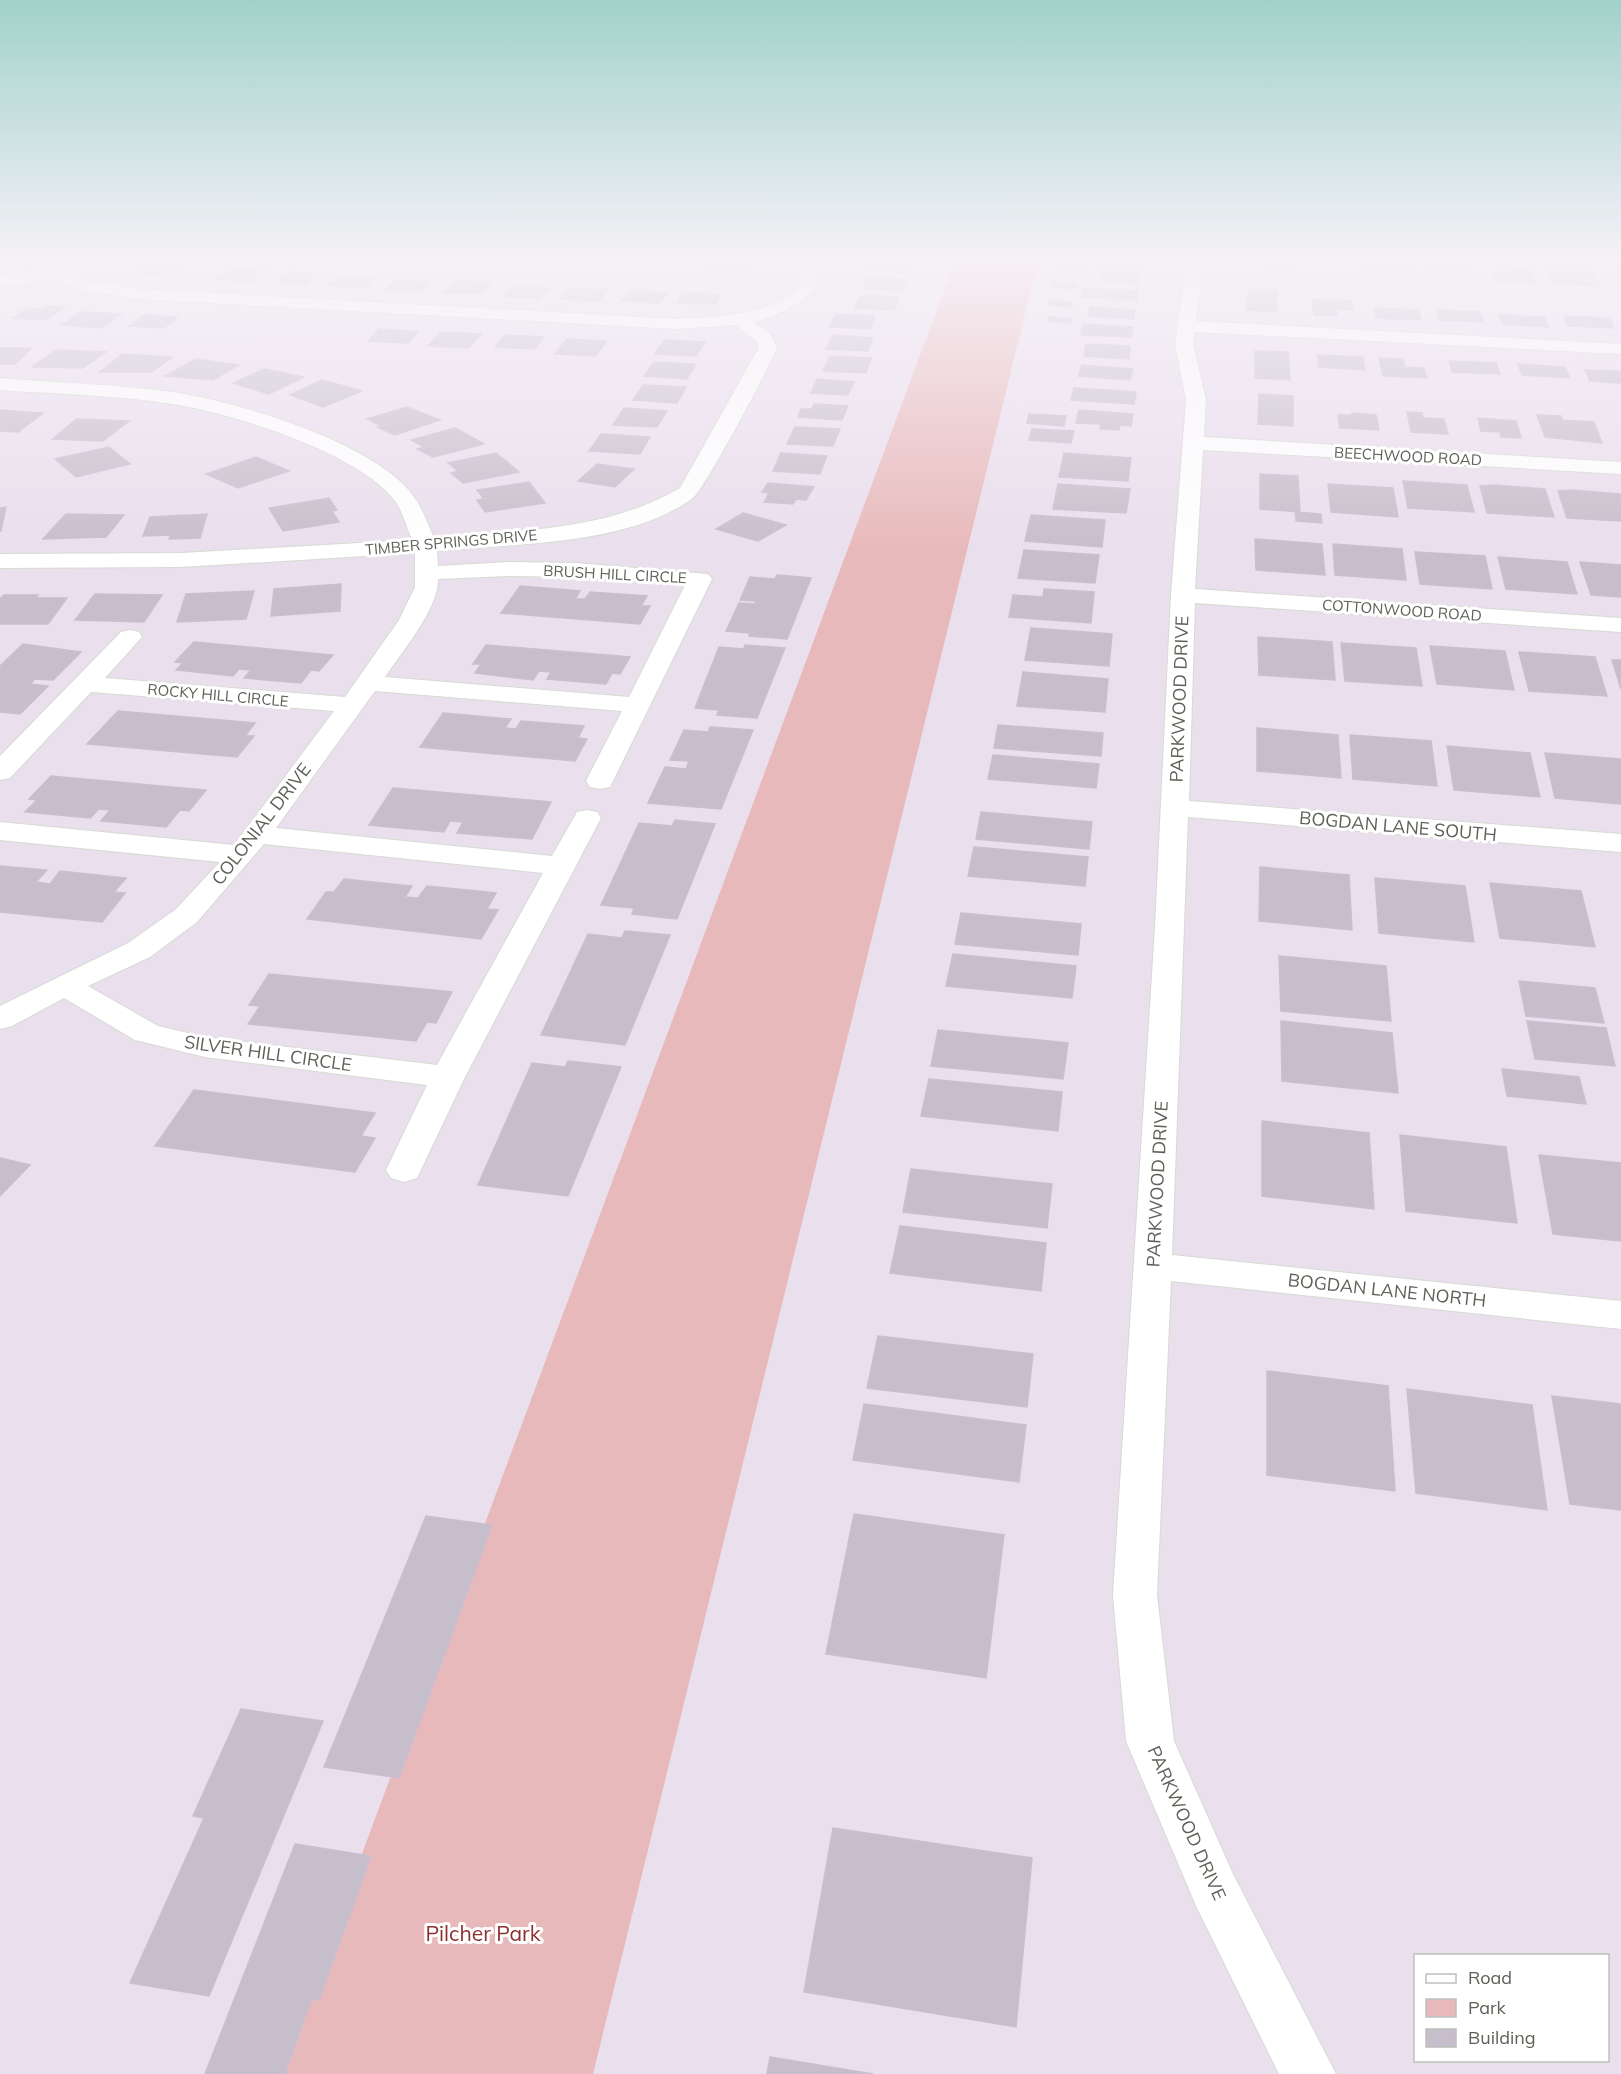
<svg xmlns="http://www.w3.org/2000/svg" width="1621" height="2074" font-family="Mulish,sans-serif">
<rect width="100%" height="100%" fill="#eadfed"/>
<!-- green -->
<path fill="#e8b9ba" d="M955,261h83l-445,1813h-313z"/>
<!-- building -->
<g fill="#c6beca" stroke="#cbbdd2" stroke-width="1.5">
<path d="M714,261h40l-4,8 -39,-2z"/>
<path d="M868,261h43l-5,12 -38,-2 3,-6h-4z"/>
<path d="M1095,261h46l-1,6 -46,-3z"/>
<path d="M1266,261h35l-11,8 -28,-5z"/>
<path d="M1367,261l41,2 1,10 -42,-3z"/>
<path d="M1427,264l42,2 3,9 -42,-2z"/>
<path d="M147,265l36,1 -13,10 -36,-2z"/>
<path d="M1057,265l24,1 -1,6 -24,-1z"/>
<path d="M1510,267l20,1 6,15 -40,-2 -3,-9 19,1z"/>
<path d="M229,268l38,2 -15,12 -38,-2z"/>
<path d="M1548,269l46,4 7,14 -48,-4z"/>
<path d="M1100,271l40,2 -1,10 -40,-2z"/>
<path d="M286,272l33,2 -14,12 -30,-5z"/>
<path d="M338,276l37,2 -11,10 -37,-2z"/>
<path d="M865,277l42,2 -5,12 -38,-2 3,-6h-5z"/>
<path d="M395,280l37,2 -9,10 -38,-2z"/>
<path d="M456,280l37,2 -11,12h-40z"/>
<path d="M1053,281l25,2 -2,6 -24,-1z"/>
<path d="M511,286l38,2 -9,10 -38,-2z"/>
<path d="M569,288l38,2 -8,11 -38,-2z"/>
<path d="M1083,288l55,3 -1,9 -56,-3z"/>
<path d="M1249,289l29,2 -2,21 -30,-2z"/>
<path d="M630,291l38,2 -8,10 -38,-2z"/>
<path d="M683,292l39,2 -7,10 -38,-1z"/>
<path d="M860,295l39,2 -5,13 -40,-2z"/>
<path d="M1312,299l40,2 2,9 -18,-1 1,7 -23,-1z"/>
<path d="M1050,301l23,1 -1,5 -23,-2z"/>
<path d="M46,306l19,1 -18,13 -34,-2 15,-10 14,1z"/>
<path d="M1090,307l45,3 -1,9 -46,-3z"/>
<path d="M1374,308l44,2 3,10 -45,-2z"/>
<path d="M1436,310l44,2 4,10 -45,-2z"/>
<path d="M81,312l40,2 -19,14 -40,-3z"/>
<path d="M836,314l39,2 -5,13 -41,-2z"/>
<path d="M144,315l34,2 -14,11 -35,-2z"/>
<path d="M1499,315l45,2 4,10 -45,-3z"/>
<path d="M1564,316l46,2 4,10 -46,-2z"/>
<path d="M1049,317l23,1 -2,5 -23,-2z"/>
<path d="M1083,324l50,3 -2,10 -50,-2z"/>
<path d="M379,329l39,3 -10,11 -40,-2z"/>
<path d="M441,332l40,2 -12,14 -41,-2z"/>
<path d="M504,335l40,2 -9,12 -40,-2z"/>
<path d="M833,335l40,3 -5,13 -42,-2z"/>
<path d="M567,339l40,2 -12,15 -40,-2z"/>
<path d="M664,340l41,2 -9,14 -41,-2z"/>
<path d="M1086,344l44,2 -1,13 -45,-3z"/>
<path d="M0,348h32l-17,16h-15z"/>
<path d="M56,350l50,2 -23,16 -51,-1z"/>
<path d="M1255,351l33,1 2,28 -35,-2z"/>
<path d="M122,354l51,3 -22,15h-51z"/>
<path d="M1317,355l46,2 2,13 -46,-3z"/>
<path d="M830,356l41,2 -5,15 -43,-2z"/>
<path d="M1379,358l24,1 2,8 19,1 3,10 -44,-2z"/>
<path d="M196,359l43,6 -26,15 -48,-4z"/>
<path d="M1449,361l47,2 4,11 -48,-2z"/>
<path d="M654,362l42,2 -9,15 -43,-3z"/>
<path d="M1518,364l47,3 5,11 -48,-3z"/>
<path d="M1082,365l51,4 -3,11 -52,-4z"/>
<path d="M264,369l40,8 -35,17 -36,-11z"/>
<path d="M1585,370l36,1v12l-31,-2z"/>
<path d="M817,379l37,3 -6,13 -37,-2z"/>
<path d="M322,380l40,11 -39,16 -33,-12z"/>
<path d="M643,385l43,2 -9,16 -44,-3z"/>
<path d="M1074,388l62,4 -2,12 -63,-4z"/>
<path d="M1259,394l34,2v30l-35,-2z"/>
<path d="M814,404l34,2 -6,14 -44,-3 3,-8h11z"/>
<path d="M407,407l33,13 -45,15 -18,-8 5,-1 -15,-7z"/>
<path d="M624,408l43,3 -10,16 -44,-2z"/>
<path d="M0,410l43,3 -25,19 -18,-1z"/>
<path d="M1079,410l54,4 -2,12 -11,-1 -1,5 -19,-1 1,-5 -25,-1z"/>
<path d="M1407,412l15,1 1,5 21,1 4,15 -37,-2z"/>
<path d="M1352,413l24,2 3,15 -39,-2 -2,-13h14z"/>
<path d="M1029,414l37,2 -2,10 -37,-3z"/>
<path d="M1537,415l24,1 1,4 32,2 8,21 -57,-6z"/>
<path d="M1478,418l38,3 5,17 -20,-1 -1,-5 -19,-1z"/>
<path d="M76,419l53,2 -26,20 -50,-2z"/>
<path d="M795,427l45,2 -7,17 -46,-2z"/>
<path d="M455,428l29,16 -51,13 -16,-8 7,-2 -13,-7z"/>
<path d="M1032,429l42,2 -3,12 -42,-3z"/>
<path d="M601,434l49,3 -10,17 -51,-3z"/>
<path d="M109,447l21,17 -54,13 -21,-18z"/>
<path d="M496,453l23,19 -56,11 -12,-10 7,-2 -10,-8z"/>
<path d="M781,453l46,3 -7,18 -47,-3z"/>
<path d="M1064,453l67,5 -3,23 -69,-4z"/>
<path d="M256,457l33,14 -51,17 -32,-14z"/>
<path d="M597,464l37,5 -19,18 -37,-6z"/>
<path d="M1260,474l38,2 2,36 -40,-3z"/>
<path d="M1403,481l64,4 7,27 -66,-4z"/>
<path d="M529,482l16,21 -60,9 -8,-12 7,-1 -7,-9z"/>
<path d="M768,483l46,4 -8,13 -10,-1 -3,5 -29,-2 5,-9 -7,-1z"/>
<path d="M1058,484l72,5 -4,24 -73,-4z"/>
<path d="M1328,484l65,4 5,29 -67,-5z"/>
<path d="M1494,485l51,4 9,28 -67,-4 -7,-27z"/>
<path d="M1572,490l49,4v27l-54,-3 -9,-27z"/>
<path d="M329,498l8,12 -5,1 7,11 -56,9 -14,-23z"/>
<path d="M6,507l-5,24h-1v-23z"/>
<path d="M1295,512l26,2 1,9 -26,-2v-3l12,1 -12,-2z"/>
<path d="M743,513l43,12 -28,16 -42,-12z"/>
<path d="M66,514l58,1 -18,22 -63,2z"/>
<path d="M207,514l-7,24 -31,1 2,-4 -28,1 7,-19z"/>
<path d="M1031,515l74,5 -3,27 -77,-6z"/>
<path d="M1255,539l67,5 3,31 -69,-5z"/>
<path d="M1333,544l69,5 4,31 -71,-5z"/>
<path d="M1024,550l75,5 -4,28 -77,-5z"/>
<path d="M1415,552l70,4 7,33 -72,-5z"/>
<path d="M1498,557l69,5 10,32 -71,-5z"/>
<path d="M1580,562l41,3v32l-30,-2z"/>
<path d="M777,575l34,3 -24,61 -38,-3 1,-3 -24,-2 13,-28 16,1 1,-3 -16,-1 10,-23 25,2z"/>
<path d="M341,584l-1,27 -69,5 3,-27z"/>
<path d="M520,586l60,5 -5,8h10l5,-7 57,4 -6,10h9l-10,18 -139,-11z"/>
<path d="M1044,589l50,3 -3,31 -82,-6 4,-22 30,2z"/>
<path d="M254,591l-8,28 -69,3 9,-28z"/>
<path d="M95,594l67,1 -18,27 -69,-2z"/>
<path d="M4,595h34l-3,3h32l-19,26h-48v-25z"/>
<path d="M1031,628l81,6 -3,32 -84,-6z"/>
<path d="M1258,637l74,5 3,38 -76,-5z"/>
<path d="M194,642l139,13 -14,16 -8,-1 -10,13 -57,-5 7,-8 -12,-1 -6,7 -57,-6 7,-7 -8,-1z"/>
<path d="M1341,643l75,5 6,38 -77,-5z"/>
<path d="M23,644l58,8 -28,28 -18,-1 -5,5 18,2 -28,28 -20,-2v-46z"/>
<path d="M486,645l144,12 -10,17 -8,-1 -6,11 -59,-5 4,-7 -12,-1 -6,9 -58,-7 6,-9h-8z"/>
<path d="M745,645l40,3 -28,70 -40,-3 2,-5 -24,-2 24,-61 25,2z"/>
<path d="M1430,646l75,5 9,39 -77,-6z"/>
<path d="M1519,652l76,5 12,39 -78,-5z"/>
<path d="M1612,660h9v29z"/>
<path d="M1023,672l85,7 -3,33 -88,-6z"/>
<path d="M118,711l137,12 -10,13h9l-17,21 -150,-13z"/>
<path d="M443,713l68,6 -6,9 11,1 5,-8 63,5 -6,12 9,1 -12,22 -155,-14z"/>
<path d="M998,725l105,8 -2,23 -107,-8z"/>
<path d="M710,727l43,3 -32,79 -73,-6 17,-36 21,2 3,-8 -19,-1 14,-30 24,2z"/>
<path d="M1257,728l81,7 3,43 -84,-7z"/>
<path d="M1350,735l81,6 6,45 -84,-7z"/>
<path d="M1447,746l83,7 10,44 -86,-7z"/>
<path d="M1545,753l76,6v45l-66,-6z"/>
<path d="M993,755l106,9 -3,24 -108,-9z"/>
<path d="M51,776l155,14 -17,21 -9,-1 -14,17 -65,-6 9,-11 -11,-1 -9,9 -65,-6 12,-12 -8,-1z"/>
<path d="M393,788l158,14 -19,37 -75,-6 6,-11 -13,-1 -6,11 -75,-7z"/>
<path d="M981,812l111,10 -3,27 -113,-10z"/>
<path d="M675,820l40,4 -38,95 -45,-5 2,-6 -33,-3 38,-82 33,3z"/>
<path d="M974,847l114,10 -3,29 -117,-10z"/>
<path d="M0,866l47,4 -11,12 14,2 10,-13 66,7 -12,14 11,1 -23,29 -102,-10z"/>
<path d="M1260,867l89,8 3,55 -93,-9z"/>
<path d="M1375,878l90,8 9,56 -95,-9z"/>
<path d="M344,879l68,7 -7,11 13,1 9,-12 69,7 -9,16 11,1 -17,29 -174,-20 19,-27h8z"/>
<path d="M1490,883l91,8 14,56 -95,-9z"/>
<path d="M961,913l120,11 -3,31 -123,-11z"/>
<path d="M625,931l45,4 -45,110 -84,-10 47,-101 34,4z"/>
<path d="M953,954l123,12 -4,32 -126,-12z"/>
<path d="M1279,956l107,10 5,55 -110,-10z"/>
<path d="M269,974l183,18 -16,31 -9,-1 -11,19 -168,-17 12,-18 -11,-1z"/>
<path d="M1519,981l76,7 9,35 -78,-7z"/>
<path d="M1281,1021l111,12 6,60 -116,-12z"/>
<path d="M1527,1021l79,7 9,38 -80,-7z"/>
<path d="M938,1030l130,13 -5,36 -132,-13z"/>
<path d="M568,1061l53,6 -53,129 -90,-11 54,-122 33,4z"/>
<path d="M1502,1069l77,8 7,27 -79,-8z"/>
<path d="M929,1079l133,13 -4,39 -137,-15z"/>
<path d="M194,1090l181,23 -14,23 14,2 -20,34 -200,-26z"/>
<path d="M1262,1121l107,12 5,76 -112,-13z"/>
<path d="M1400,1135l106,12 11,76 -111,-12z"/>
<path d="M1539,1155l82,8v78l-68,-7z"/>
<path d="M0,1158l30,7 -30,31z"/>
<path d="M911,1169l141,15 -5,44 -144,-16z"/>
<path d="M900,1226l146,17 -5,48 -151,-18z"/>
<path d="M878,1336l155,18 -6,53 -160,-19z"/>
<path d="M1267,1371l121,15 7,105 -128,-16z"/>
<path d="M1407,1389l125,16 15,105 -131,-17z"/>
<path d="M1552,1396l69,8v106l-51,-6z"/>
<path d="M864,1404l162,21 -7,57 -166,-22z"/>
<path d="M854,1514l150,21 -18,143 -160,-24z"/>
<path d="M426,1516l66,9 -93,253 -75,-11z"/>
<path d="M241,1709l82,12 -114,275 -79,-13 74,-165 -11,-2z"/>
<path d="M833,1828l199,30 -16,169 -212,-35z"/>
<path d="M295,1844l76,12 -52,144h-8l-26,74h-80z"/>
<path d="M770,2057l103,17h-106z"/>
</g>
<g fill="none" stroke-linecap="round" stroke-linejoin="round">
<defs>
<g id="minor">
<path d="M85,261h29l-2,3 -37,10 13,7 52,8 536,30c30,-1 142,-4 124,-58h16c13,36 -37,54 -62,61l16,12 7,13c-6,18 -73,143 -84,151 -66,48 -177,45 -256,53l1,15 71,-4 67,1 132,11 4,5 -102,208 -10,2 -10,-2 -4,-6 36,-70 -247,-20 -99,137 276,28 25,-44 10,-2 10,2 4,6 -136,259 -48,101 -13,4 -13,-4 -5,-8 41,-85 -222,-28 -70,-17 -71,-42 -52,28 -12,3v-23l128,-63 47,-33 45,-48 -220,-22v-18l234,23 100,-134 -243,-19 -81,86 -10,2v-24l121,-124 9,-2 9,2 3,5 -37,41 240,19 54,-77 16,-33v-34l-234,14 -181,1v-14l181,-1 231,-13c-5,-12 -9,-27 -16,-38 -35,-49 -165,-89 -223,-98 -56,-9 -116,-10 -173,-14v-12c57,5 116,6 172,14 64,9 205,51 242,105 9,12 14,28 20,41 83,-8 171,-6 246,-50l79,-141 -3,-6 -20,-16 -60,4 -536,-30 -62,-10 -20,-11 -58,8v-10l60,-8zM509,576l67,1 109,8 -56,112 -244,-20c16,-24 54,-69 53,-98zM264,844l279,29 -106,192 -232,-28 -47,-11 -70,-40 62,-29 47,-35z"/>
<path d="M1187,261h16l-7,60 425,23v10l-426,-22 -2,12 13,56 -2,37 417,25v12l-418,-24 -8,139 426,29v14l-426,-29 -6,198 432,33v18l-433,-35 -16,438 449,46v28l-450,-48 -14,314 17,146 59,133 103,200h-57l-82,-166 -71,-167 -13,-146 42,-668 16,-332 15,-195 -11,-56z"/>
</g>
</defs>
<!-- minor casing -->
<use href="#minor" stroke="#d6dbd3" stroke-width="2"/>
<!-- minor -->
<use href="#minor" fill="#fff" fill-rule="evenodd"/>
</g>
<!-- sky -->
<linearGradient id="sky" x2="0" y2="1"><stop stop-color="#a1d2ca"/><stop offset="0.47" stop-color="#f6f1f7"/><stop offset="1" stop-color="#f6f1f7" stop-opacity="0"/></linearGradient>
<rect width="1621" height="552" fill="url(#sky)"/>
<g text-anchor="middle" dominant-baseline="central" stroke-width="6" stroke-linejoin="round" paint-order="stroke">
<!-- far-street labels -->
<g font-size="15" fill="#5d6258" stroke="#fff">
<text transform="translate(1408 456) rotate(3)">BEECHWOOD ROAD</text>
<text transform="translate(451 542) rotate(-5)">TIMBER SPRINGS DRIVE</text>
<text transform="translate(615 574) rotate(3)">BRUSH HILL CIRCLE</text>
<text transform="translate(1402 610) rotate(4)">COTTONWOOD ROAD</text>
<text transform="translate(218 695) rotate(5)">ROCKY HILL CIRCLE</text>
</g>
<!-- street labels -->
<g font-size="18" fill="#5d6258" stroke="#fff">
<text transform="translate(1179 699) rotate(-88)">PARKWOOD DRIVE</text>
<text transform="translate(261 824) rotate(-52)">COLONIAL DRIVE</text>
<text transform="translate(1398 826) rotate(5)">BOGDAN LANE SOUTH</text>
<text transform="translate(268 1053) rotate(8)">SILVER HILL CIRCLE</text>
<text transform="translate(1157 1184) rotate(-87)">PARKWOOD DRIVE</text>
<text transform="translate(1387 1290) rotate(6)">BOGDAN LANE NORTH</text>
<text transform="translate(1187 1823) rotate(66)">PARKWOOD DRIVE</text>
</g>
<!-- near-park labels -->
<g font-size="21" fill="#8c2f2e" stroke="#fff">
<text x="483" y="1933">Pilcher Park</text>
</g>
</g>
<!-- legend -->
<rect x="1414" y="1954" width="195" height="108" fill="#ffffff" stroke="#bec0bc" stroke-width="1.5"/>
<rect x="1426" y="1974" width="30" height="9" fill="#ffffff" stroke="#bec0bc" stroke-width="1.5"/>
<text x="1468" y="1984" font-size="18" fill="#5d6258">Road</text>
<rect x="1426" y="1999" width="30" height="18" fill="#e8b9ba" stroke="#bec0bc" stroke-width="1.5"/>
<text x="1468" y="2014" font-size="18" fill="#5d6258">Park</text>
<rect x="1426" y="2029" width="30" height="18" fill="#c6beca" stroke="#bec0bc" stroke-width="1.5"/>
<text x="1468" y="2044" font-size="18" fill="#5d6258">Building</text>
</svg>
